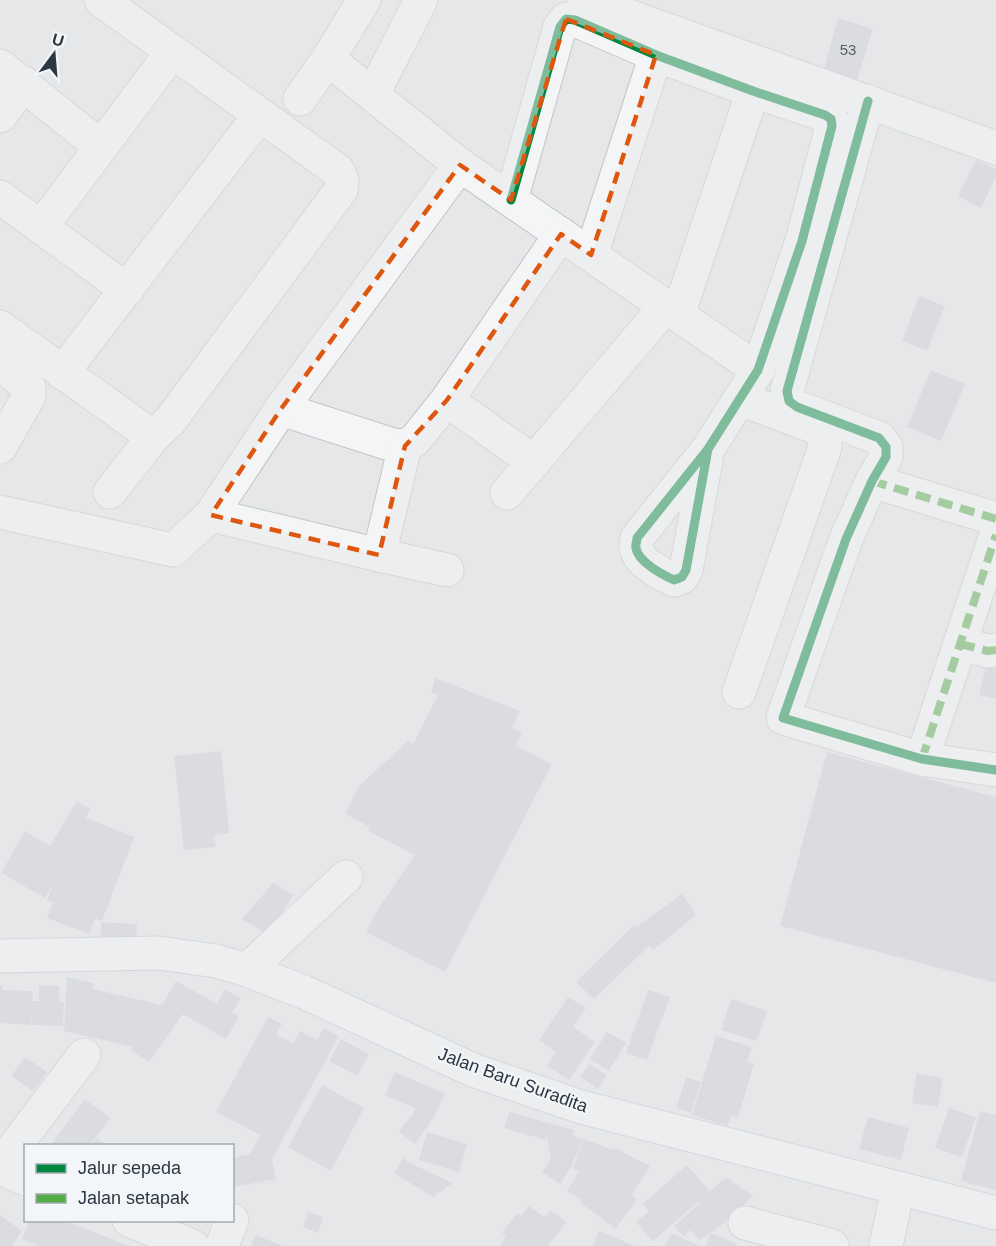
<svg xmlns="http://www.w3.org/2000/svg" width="996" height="1246" font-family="Helvetica,sans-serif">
<rect width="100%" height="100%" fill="#e5e7e9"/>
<!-- building -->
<g fill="#cdcfd2">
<path d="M838,18l35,11 -16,51 -33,-11z"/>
<path d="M976,160l20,9v8l-15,31 -23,-12z"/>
<path d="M919,296l26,10 -18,45 -25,-10z"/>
<path d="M931,370l34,14 -24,57 -34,-14z"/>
<path d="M986,666l10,3v30l-17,-4z"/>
<path d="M435,678l85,33 -8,17 10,5 -6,13 36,18 -107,208 -79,-40 12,-23 37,-54 -47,-24 2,-4 -25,-13 14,-28 49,-45 5,3 25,-49 -7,-2z"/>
<path d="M221,751l8,82 -15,2 2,12 -32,3 -10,-94z"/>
<path d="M827,752l169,45v186l-216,-57z"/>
<path d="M77,801l13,8 -4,9 48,19 -32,84 -7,-2 -6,15 -42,-16 6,-16 -6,-2 6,-16 -8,14 -44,-25 24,-42 25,15z"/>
<path d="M273,883l20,12 -25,40 -26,-16z"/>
<path d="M682,894l14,21 -43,35 -3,-5 -56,54 -18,-17 58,-57 2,2z"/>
<path d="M101,922l36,2 -1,17 -35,-1z"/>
<path d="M67,977l27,6 -1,6 69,16 14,-24 41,23 8,-15 16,9 -9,15 7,3 -13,23 -43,-25 -34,48 -18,-12 2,-3 -69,-16z"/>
<path d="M0,985h2v5l31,1 -1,10h7v-15h20v16h5l-1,24 -31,-1 1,-19 -2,19 -31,-2z"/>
<path d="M648,990l22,7 -23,63 -21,-7z"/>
<path d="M568,997l18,11 -13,19 22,15 -26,38 -22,-14 9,-14 -17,-12z"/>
<path d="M731,999l36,12 -10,30 -36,-11z"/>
<path d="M268,1017l14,7 -6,10 17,10 7,-13 17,9 7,-12 15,8 -67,123 4,20 -44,8v-29l18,-4 10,-19 -44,-23z"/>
<path d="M607,1032l19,11 -17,28 -19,-12z"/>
<path d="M716,1036l36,11 -5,15 7,2 -16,53 -7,-2 -3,11 -36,-11z"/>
<path d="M341,1039l28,15 -12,22 -28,-15z"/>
<path d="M25,1057l22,15 -14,19 -22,-15z"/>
<path d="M589,1064l18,11 -9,14 -18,-12z"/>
<path d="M395,1072l50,22 -11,23 -19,27 -16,-12 17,-23 -31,-14z"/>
<path d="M917,1073l26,5 -5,29 -26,-4z"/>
<path d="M686,1077l15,5 -10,31 -15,-5z"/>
<path d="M322,1085l42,23 -33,63 -43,-24z"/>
<path d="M85,1099l25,19 -21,28h-39z"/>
<path d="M949,1108l27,9 -14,40 -27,-9z"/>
<path d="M980,1111l16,4v75l-35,-9z"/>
<path d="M509,1112l65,18 -1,6 9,4 -11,28 -11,16 -18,-12 9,-13 -4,-22 -1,3 -42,-12z"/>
<path d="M868,1117l41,11 -8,32 -42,-11z"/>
<path d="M427,1132l40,12 -8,28 -40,-12z"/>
<path d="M97,1138l10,8h-16z"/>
<path d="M583,1139l31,11 1,-2 35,18 -18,29 5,4 -22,30 -35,-27 2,-2 -15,-9 12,-20 -6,-2z"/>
<path d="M403,1158l13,8 37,17 -20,14 -39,-24z"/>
<path d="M687,1165l23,26 16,-14 27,19 -31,29 -22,15 -10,-10 -6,7 -10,-11 27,-24 -2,-1 -46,40 -17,-19 13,-11 -6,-7z"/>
<path d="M529,1206l16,11 5,-7 16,12 -18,24h-48l6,-10 -4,-3 15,-20 4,3z"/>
<path d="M308,1212l15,5 -5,16 -15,-6z"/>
<path d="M0,1215l22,16 -10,15h-12z"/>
<path d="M29,1221h36l65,25h-91l-17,-7z"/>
<path d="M599,1231l36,15h-42z"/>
<path d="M671,1233l29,13h-35z"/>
<path d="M711,1233l26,11 -1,2h-30z"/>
<path d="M255,1235l29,11h-33z"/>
</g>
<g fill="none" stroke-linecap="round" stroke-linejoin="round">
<defs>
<g id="minor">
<path d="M584,0l412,148"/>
<path d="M328,59l132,106 298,205"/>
<path d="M0,66l100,80"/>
<path d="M373,94l48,-94"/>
<path d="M300,99l28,-40 36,-59"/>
<path d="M868,101l-81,290 2,10 8,6 82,31 7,9v10l-14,24 -26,58 -63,179 139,41 74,11"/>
<path d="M0,116l24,-33"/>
<path d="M0,197l127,93"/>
<path d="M511,200l49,-173 6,-8 9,1 81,35 97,36 72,24 6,4 1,7 -30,115 -44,129 -50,79 -71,89c0,4 -2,7 -1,10 2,14 27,27 38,32l8,-3 4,-7 22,-121"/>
<path d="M42,226l130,-174"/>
<path d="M591,255l65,-200"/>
<path d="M678,315l75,-224"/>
<path d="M0,327l153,110 17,-16 171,-231 1,-10 -4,-9 -237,-171"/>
<path d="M0,363l29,25v8l-29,51"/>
<path d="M62,373l198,-258"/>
<path d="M447,400l87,62"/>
<path d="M281,409l112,36 12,1"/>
<path d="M872,481l124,38"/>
<path d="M110,492l43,-55"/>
<path d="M507,493l159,-187"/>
<path d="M0,512l173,38 38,-35 70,-106 179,-244"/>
<path d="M211,515l168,40 68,15"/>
<path d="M379,555l26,-109 10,-6 32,-40 114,-166"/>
<path d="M960,644l28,7 8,-1"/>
<path d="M739,692l86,-245 -1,-11 -9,-9 -75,-28"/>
<path d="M922,759l74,-224"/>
<path d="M247,970l99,-93"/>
<path d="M0,1166l84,-111"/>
<path d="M0,1168l26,11"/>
<path d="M129,1220l63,26"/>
<path d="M745,1223l87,23"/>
<path d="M222,1246l10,-26"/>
<path d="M886,1246l12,-58"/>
</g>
<path id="major" d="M0,956l159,-3 57,8 31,9 57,22 169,78 108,37 415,106"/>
</defs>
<!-- minor casing -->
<use href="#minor" stroke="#c3c5c7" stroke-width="35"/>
<!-- major casing -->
<use href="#major" stroke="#c1c4c7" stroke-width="35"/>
<!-- minor -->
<use href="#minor" stroke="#f4f5f6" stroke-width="33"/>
<!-- major -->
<use href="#major" stroke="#f7f7f8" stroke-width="33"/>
<!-- quiet -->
<g stroke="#54ac47" stroke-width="8" stroke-dasharray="15 8" stroke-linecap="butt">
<path d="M872,481l124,38"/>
<path d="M960,644l28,7 8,-1"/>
<path d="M922,759l74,-224"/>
</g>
<defs>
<g id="cycleway">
<path d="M868,101l-81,290 2,10 8,6 82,31 7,9v10l-14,24 -26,58 -63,179 139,41 74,11"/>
<path d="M511,200l49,-173 6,-8 9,1 81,35 97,36 72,24 6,4 1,7 -30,115 -44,129 -50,79 -71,89c0,4 -2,7 -1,10 2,14 27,27 38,32l8,-3 4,-7 22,-121"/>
</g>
</defs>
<!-- cycleway casing -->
<use href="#cycleway" stroke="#f3f6f8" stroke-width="13"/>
<!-- cycleway -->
<use href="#cycleway" stroke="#00873e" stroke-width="9"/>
</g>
<!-- marked area -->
<path d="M0 0H996V1246H0ZM566,19l90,36 -65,200 -30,-21 -114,166 -42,46 -26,109 -168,-40 70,-106 179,-244 51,35z" fill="#e5e7e9" fill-opacity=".55" fill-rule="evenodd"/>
<path fill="none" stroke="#df570f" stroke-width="4.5" stroke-dasharray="12 8" stroke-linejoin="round" d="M566,19l90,36 -65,200 -30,-21 -114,166 -42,46 -26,109 -168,-40 70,-106 179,-244 51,35z"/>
<g text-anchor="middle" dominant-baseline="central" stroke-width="4.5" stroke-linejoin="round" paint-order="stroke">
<!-- number labels -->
<g font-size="15" fill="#555e68">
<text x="848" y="49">53</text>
</g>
<!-- street labels -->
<g font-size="18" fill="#2c3743" stroke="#f3f6f8">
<text transform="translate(513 1080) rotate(20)">Jalan Baru Suradita</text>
</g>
</g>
<!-- legend -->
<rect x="24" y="1144" width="210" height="78" fill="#f3f6f8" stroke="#a3aab0" stroke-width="1.5"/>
<rect x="36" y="1164" width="30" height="9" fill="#00873e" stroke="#a3aab0" stroke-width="1.5"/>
<text x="78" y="1174" font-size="18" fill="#2c3743">Jalur sepeda</text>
<rect x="36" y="1194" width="30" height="9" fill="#54ac47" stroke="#a3aab0" stroke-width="1.5"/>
<text x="78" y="1204" font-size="18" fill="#2c3743">Jalan setapak</text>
<!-- north arrow -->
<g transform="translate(54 54) rotate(16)" stroke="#f3f6f8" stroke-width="4.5" paint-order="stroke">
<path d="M0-4.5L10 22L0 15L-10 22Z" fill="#2c3743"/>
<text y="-9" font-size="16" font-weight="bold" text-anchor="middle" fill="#2c3743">U</text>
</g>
</svg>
